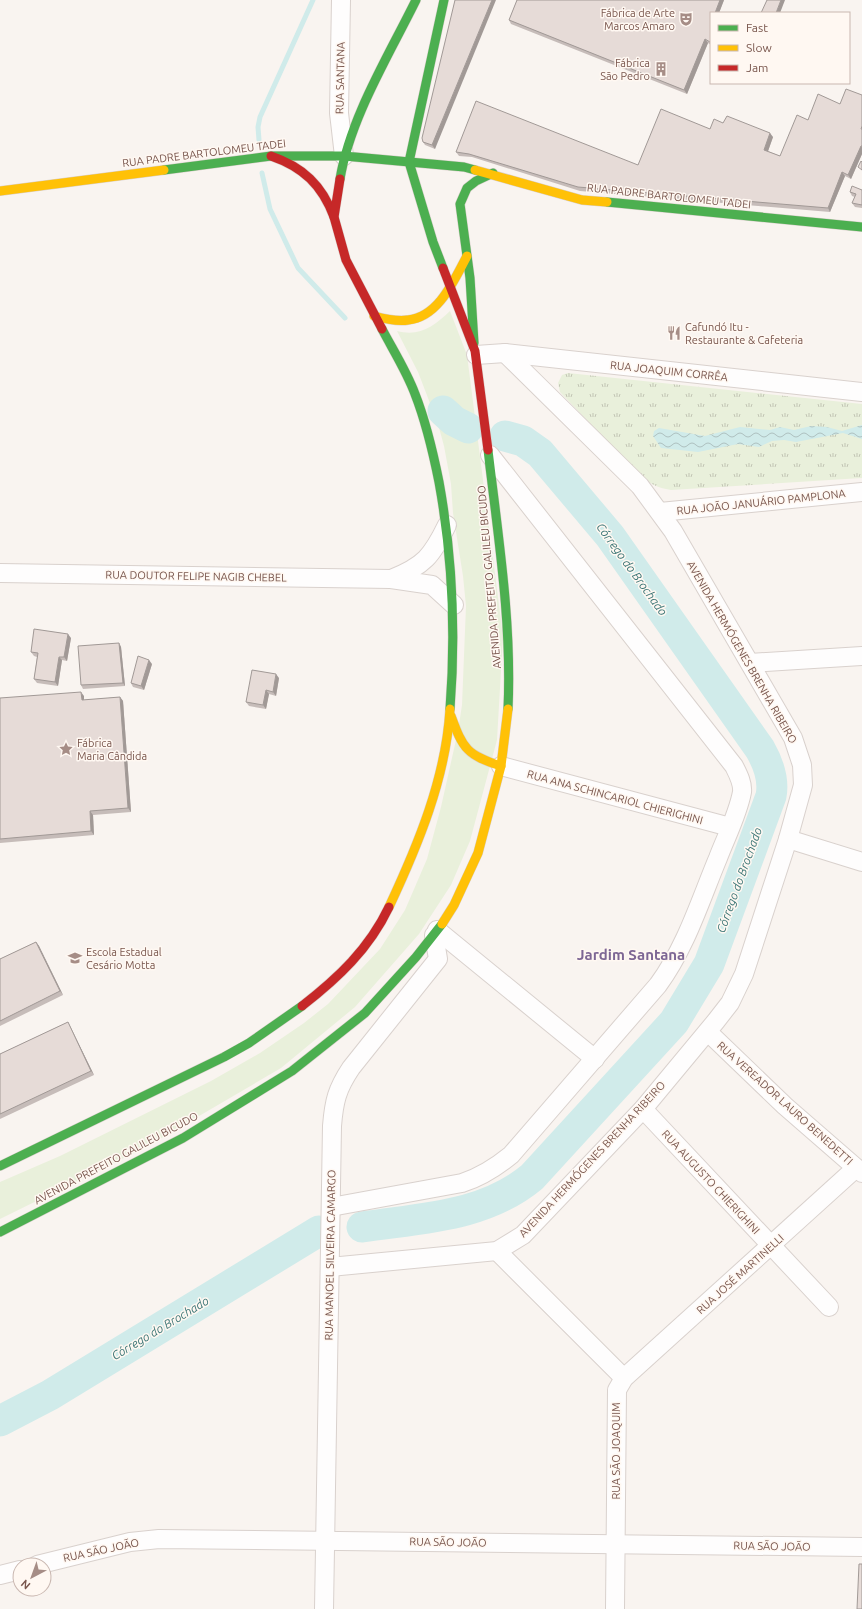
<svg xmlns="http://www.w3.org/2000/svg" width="862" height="1609" font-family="Ubuntu,sans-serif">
<defs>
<pattern id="park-tufts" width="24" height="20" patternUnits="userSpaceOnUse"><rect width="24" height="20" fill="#e9f0db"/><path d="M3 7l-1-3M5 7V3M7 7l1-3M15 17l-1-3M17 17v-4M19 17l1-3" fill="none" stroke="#c2c5b4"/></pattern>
<pattern id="water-waves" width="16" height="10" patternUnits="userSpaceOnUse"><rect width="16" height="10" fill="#d0ebea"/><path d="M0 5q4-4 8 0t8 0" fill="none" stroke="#aec1c0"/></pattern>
</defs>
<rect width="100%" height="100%" fill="#f9f4f0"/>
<!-- green -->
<path fill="#e9f0db" d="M450,311l17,44 36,281 -6,104 -27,101 -19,44 -32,49 -64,73 -74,61 -135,79 -146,72v-37l60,-26 151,-75 49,-28 44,-30 24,-19 52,-55 25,-39 22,-51 14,-52 17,-76 4,-26 4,-99 -3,-30 -10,-63 -2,-29 -7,-38 -6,-22 -20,-52 -21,-41c23,6 37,-5 53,-20z"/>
<!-- park -->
<path fill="url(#park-tufts)" d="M568,373l294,31v74l-191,12c-14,-2 -22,-7 -33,-16l-78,-82 -2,-9 4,-8z"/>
<!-- water -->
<path fill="url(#water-waves)" d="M862,425v14l-19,-6 -47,9 -12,-2 -12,1 -13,6 -21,-3 -40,8 -37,-4 -8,-12 1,-5 5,-3 46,8 35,-9 30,3 10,-3 14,3 17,-4 16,1 15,4z"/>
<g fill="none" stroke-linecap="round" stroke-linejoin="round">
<!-- stream -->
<g stroke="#d0ebea" stroke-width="5">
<path d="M259,140l-1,-13 2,-10 53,-117"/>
<path d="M262,173l8,36 28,59 47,50"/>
</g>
<!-- river -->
<g stroke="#d0ebea" stroke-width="31">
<path d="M443,411l11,10 14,7"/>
<path d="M362,1227c59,-9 122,-10 170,-50l142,-155 35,-58 62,-168c3,-15 -3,-33 -11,-47l-150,-213 -70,-83 -17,-12 -18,-5"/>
<path d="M0,1421l50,-26 269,-164"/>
</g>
<defs>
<g id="street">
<path d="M341,0l-2,113 5,43"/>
<path d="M476,355l29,-2 357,39"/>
<path d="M660,512l202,-20"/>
<path d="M0,573l391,6 41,6 22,20"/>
<path d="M391,579c33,-13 41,-23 56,-54"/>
<path d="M750,663l112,-7"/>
<path d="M501,766l229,61"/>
<path d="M788,839l74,23"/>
<path d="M437,930l158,129"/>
<path d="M708,1032l77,74 77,67"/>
<path d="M643,1109l186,198"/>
<path d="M331,1207l131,-24c19,-6 33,-15 49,-28l147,-170c28,-38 42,-84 60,-127 8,-21 20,-44 24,-66 1,-9 -4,-18 -8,-26l-244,-311"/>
<path d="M497,1251l127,127"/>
<path d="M330,1267l167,-16 26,-16 120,-126 73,-88 14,-18 14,-29 44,-135 15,-54 -1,-20 -9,-27 -120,-207 -33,-45 -135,-133"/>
<path d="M37,1565l93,-23 29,-3 703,8"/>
<path d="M0,1575l20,-5"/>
<path d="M324,1609l8,-483c2,-25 5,-37 19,-58l87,-109 -4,-24"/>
<path d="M615,1609l2,-219 7,-12 232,-210"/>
</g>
<g id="fast">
<path d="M164,170l107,-14h73l120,11 11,3"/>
<path d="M340,179c10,-61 49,-124 76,-179"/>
<path d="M607,202l255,25"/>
<path d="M443,268l-10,-26 -24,-80 35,-162"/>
<path d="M382,329c11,21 25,43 33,65 11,28 18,58 24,88 14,77 17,149 11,227"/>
<path d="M474,343l-4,-65 -10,-74 7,-16 9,-7 17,-8"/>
<path d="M488,450c10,86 24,172 20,259"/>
<path d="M0,1166l224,-109 25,-14 53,-37"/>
<path d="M0,1232l183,-94 109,-67 73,-58 51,-56 26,-33"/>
</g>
<g id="slow">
<path d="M475,170l107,30 25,2"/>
<path d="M0,191l164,-21"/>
<path d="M374,316c11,3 23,6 34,4 31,-3 46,-40 59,-64"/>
<path d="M451,716c12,33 16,39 50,50"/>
<path d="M389,907c29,-62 57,-129 61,-198"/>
<path d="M442,924l12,-19 24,-52 23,-87 7,-57"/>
</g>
<g id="jam">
<path d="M271,156c32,11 51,29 63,61"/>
<path d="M340,179l-6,38 12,43 36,69"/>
<path d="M443,268l32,83 13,99"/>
<path d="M302,1006c36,-28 67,-57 87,-99"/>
</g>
</defs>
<!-- street casing -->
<use href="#street" stroke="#d9d1cd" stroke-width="20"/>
<!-- fast casing -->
<use href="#fast" stroke="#d9cfcb" stroke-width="10"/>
<!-- slow casing -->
<use href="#slow" stroke="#d9cfcb" stroke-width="10"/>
<!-- jam casing -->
<use href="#jam" stroke="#d9cfcb" stroke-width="10"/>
<!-- street -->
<use href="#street" stroke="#fefdfd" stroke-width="18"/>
<!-- fast -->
<use href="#fast" stroke="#4caf50" stroke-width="9"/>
<!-- slow -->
<use href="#slow" stroke="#ffc107" stroke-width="9"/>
<!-- jam -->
<use href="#jam" stroke="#c62828" stroke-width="9"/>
</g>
<!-- wall -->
<g fill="#c6bcb9">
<path d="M455,0l-20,149 -10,-4 -2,-3z"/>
<path d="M517,0h207l-5,13h-8v32l-3,-2 -21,51 -176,-70 -2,-4z"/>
<path d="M862,95v59l-11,25 -6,-3 -15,36 -250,-21 -108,-34 -13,-1 -3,-4 182,13 72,-36 13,-6 50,14 -5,14 12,5 28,-36 32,-16z"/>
<path d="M862,190v18l-7,-1 -3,-4 3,-6 -3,-1 -2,-4z"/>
<path d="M71,638l-4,23 -5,-1 -4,26 -21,-3 -3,-4 3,-22 -3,-1 -3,-4z"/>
<path d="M119,643l2,4 4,39 -42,3 -2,-4z"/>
<path d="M152,664l-8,26 -11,-3 -2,-4z"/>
<path d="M279,678l-3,18 -7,-2 -3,15 -17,-3 -3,-4z"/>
<path d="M84,696v4l36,-3 3,4 8,111 -38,3 1,20 -94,8v-145z"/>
<path d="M36,942l3,4 24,49 -63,31v-67z"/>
<path d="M68,1022l2,4 24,49 -94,44v-65z"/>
</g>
<!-- shaded-wall -->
<g fill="#a19996">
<path d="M492,0h4l-61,149 -3,-4z"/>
<path d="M720,0h4l-5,13h-4z"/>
<path d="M781,0h4l-5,13h-4z"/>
<path d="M705,39l3,4 -21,51 -3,-4z"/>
<path d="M770,133l3,4 -6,17 -3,-4z"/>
<path d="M861,146l1,1v7l-11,25 -3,-4z"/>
<path d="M842,172l3,4 -15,36 -2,-4z"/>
<path d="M68,634l3,4 -4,23 -3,-4z"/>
<path d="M119,643l2,4 4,39 -2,-3z"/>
<path d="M59,657l3,3 -4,26 -3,-4z"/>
<path d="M149,660l3,4 -8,26 -3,-4z"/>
<path d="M276,674l3,4 -3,18 -3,-4z"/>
<path d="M266,690l3,4 -3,15 -3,-4z"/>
<path d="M81,692l3,4v8l-2,-4z"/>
<path d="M120,697l3,4 8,111 -3,-4z"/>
<path d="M90,811l3,4 1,20 -3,-4z"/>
<path d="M36,942l3,4 24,49 -3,-4z"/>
<path d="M68,1022l2,4 24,49 -3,-4z"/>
</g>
<!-- building -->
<g fill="#e6dbd7" stroke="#a19996">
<path d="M455,0h37l-60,145 -9,-3 -1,-4z"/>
<path d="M517,0h203l-5,13h-4v27l-1,2 -5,-3 -21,51 -175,-70z"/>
<path d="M767,0h14l-5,13h-15z"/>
<path d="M846,89l16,6v31l-1,3h1v17h-1l-13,29 -6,-3 -14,36 -250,-21 -109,-33 -13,-2 20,-51 162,64 23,-56 49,20 4,-10 9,4 4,-7 43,17 -6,17 16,6 17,-41 11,5 10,-26 22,10z"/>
<path d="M861,161l1,1v8l-4,-3z"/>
<path d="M852,186l10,4v15l-10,-2 4,-9 -6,-2z"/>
<path d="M34,629l34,5 -4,23h-5l-4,25 -21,-3 4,-26 -7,-1z"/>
<path d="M119,643l4,40 -42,2 -3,-39z"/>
<path d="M138,656l11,4 -8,26 -10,-3z"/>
<path d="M252,670l24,4 -3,18 -7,-2 -3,15 -17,-3z"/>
<path d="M81,692l1,8 38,-3 8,111 -38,3 1,20 -91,8v-141z"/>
<path d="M36,942l24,49 -60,30v-62z"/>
<path d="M68,1022l23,49 -91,43v-60z"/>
<path d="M859,1564h3v45h-5z"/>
</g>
<!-- icons -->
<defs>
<symbol id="theatre-bare" viewBox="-9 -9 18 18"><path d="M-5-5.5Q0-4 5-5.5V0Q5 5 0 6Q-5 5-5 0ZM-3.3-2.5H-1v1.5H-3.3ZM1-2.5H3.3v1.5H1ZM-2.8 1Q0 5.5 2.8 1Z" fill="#a68d86" stroke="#fff8f2" stroke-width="2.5" paint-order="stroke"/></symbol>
<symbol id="building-bare" viewBox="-9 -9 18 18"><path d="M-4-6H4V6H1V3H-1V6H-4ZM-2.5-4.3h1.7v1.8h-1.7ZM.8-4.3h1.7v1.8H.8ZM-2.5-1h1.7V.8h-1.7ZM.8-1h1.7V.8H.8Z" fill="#a68d86" stroke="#fff8f2" stroke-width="2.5" paint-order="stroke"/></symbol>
<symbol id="restaurant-bare" viewBox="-9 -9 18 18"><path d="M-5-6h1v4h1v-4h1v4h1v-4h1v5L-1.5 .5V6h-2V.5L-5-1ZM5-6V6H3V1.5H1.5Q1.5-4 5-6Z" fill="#a68d86" stroke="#fff8f2" stroke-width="2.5" paint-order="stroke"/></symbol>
<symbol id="sight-bare" viewBox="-9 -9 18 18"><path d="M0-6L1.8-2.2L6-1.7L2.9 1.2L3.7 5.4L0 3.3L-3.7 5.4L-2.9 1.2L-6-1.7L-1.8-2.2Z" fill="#a68d86" stroke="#fff8f2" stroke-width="2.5" paint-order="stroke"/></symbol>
<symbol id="school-bare" viewBox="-9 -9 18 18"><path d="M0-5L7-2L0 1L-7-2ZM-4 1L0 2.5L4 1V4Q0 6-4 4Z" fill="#a68d86" stroke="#fff8f2" stroke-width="2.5" paint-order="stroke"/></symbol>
</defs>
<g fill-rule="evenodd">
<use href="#theatre-bare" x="676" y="9" width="20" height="20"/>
<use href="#building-bare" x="651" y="59" width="20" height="20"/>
<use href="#restaurant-bare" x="664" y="323" width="20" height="20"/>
<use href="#sight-bare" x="56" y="739" width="20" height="20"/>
<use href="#school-bare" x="65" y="948" width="20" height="20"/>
</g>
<g text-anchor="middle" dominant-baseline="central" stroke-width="3" stroke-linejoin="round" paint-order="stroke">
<!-- poi labels -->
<g font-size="11" fill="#79564d" stroke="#fff8f2" text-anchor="start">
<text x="675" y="13" text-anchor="end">Fábrica de Arte<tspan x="675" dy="13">Marcos Amaro</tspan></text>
<text x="650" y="63" text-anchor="end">Fábrica<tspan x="650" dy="13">São Pedro</tspan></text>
<text x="685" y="327">Cafundó Itu -<tspan x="685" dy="13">Restaurante &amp; Cafeteria</tspan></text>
<text x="77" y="743">Fábrica<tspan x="77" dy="13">Maria Cândida</tspan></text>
<text x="86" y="952">Escola Estadual<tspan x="86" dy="13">Cesário Motta</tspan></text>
</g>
<!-- street labels -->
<g font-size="11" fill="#79564d" stroke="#fff8f2">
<text transform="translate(340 78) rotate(-89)">RUA SANTANA</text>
<text transform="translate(204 153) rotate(-7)">RUA PADRE BARTOLOMEU TADEI</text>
<text transform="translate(669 196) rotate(6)">RUA PADRE BARTOLOMEU TADEI</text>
<text transform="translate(669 371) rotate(6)">RUA JOAQUIM CORRÊA</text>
<text transform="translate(761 502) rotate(-6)">RUA JOÃO JANUÁRIO PAMPLONA</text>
<text transform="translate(196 576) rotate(1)">RUA DOUTOR FELIPE NAGIB CHEBEL</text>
<text transform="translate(489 577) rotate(-95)">AVENIDA PREFEITO GALILEU BICUDO</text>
<text transform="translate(742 652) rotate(60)">AVENIDA HERMÓGENES BRENHA RIBEIRO</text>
<text transform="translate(615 797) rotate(15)">RUA ANA SCHINCARIOL CHIERIGHINI</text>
<text transform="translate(785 1103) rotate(42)">RUA VEREADOR LAURO BENEDETTI</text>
<text transform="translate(116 1158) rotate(-28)">AVENIDA PREFEITO GALILEU BICUDO</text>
<text transform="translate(592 1159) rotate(-47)">AVENIDA HERMÓGENES BRENHA RIBEIRO</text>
<text transform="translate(711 1182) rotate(47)">RUA AUGUSTO CHIERIGHINI</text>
<text transform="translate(330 1255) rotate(-89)">RUA MANOEL SILVEIRA CAMARGO</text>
<text transform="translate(740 1274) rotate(-42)">RUA JOSÉ MARTINELLI</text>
<text transform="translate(616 1451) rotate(-90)">RUA SÃO JOAQUIM</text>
<text transform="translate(448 1542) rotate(1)">RUA SÃO JOÃO</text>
<text transform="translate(772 1546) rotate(1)">RUA SÃO JOÃO</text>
<text transform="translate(101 1550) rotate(-12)">RUA SÃO JOÃO</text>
</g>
<!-- water labels -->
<g font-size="12" font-style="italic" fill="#3c7676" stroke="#fff8f2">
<text transform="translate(632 569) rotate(54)">Córrego do Brochado</text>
<text transform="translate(739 880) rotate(-70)">Córrego do Brochado</text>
<text transform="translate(160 1328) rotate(-31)">Córrego do Brochado</text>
</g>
<!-- district labels -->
<g font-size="15" font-weight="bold" fill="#7d6694" stroke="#fff8f2">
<text x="631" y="954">Jardim Santana</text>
</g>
</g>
<!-- legend -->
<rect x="710" y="12" width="140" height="72" fill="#fff8f2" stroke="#c9b7b0"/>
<rect x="718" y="25" width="20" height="6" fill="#4caf50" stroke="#c9b7b0"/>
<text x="746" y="32" font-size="12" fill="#79564d">Fast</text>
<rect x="718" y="45" width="20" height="6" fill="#ffc107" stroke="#c9b7b0"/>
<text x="746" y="52" font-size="12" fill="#79564d">Slow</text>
<rect x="718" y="65" width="20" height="6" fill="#c62828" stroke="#c9b7b0"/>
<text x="746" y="72" font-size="12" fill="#79564d">Jam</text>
<!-- north arrow -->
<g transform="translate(32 1577) rotate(221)"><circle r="19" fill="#fff8f2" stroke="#c9b7b0"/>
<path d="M0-3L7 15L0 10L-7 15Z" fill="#a68d86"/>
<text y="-6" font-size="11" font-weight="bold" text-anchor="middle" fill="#79564d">N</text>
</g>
</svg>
